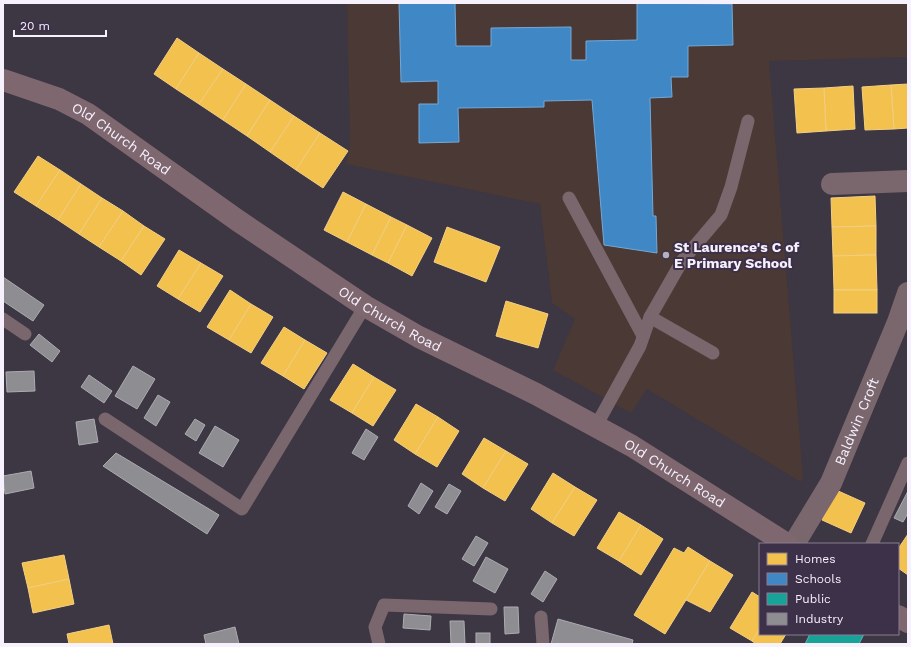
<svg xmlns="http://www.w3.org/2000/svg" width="911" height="647" font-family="'Work Sans',sans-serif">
<rect width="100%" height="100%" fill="#3d3643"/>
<!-- education -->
<path fill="#4a3934" d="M347,3h561v54l-139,4 34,416 -2,5 -154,-93 -16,24 -78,-43 22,-51 -23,-16 -12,-99 -194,-40 4,-20z"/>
<!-- homes -->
<g fill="#f2c14e" stroke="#f4cf83">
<path d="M177,38l22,15 -23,36 -22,-15z"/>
<path d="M199,53l24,16 -24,35 -23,-15z"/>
<path d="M223,69l23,15 -23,36 -24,-16z"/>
<path d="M246,84l24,16 -23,36 -24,-16z"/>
<path d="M908,84v44l-14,1 -3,-44z"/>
<path d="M891,85l3,44 -29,1 -3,-43z"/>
<path d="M853,86l2,43 -29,2 -2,-43z"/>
<path d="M824,88l2,43 -29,2 -3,-44z"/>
<path d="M270,100l24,16 -24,36 -23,-16z"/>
<path d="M294,116l26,17 -24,37 -26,-18z"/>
<path d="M320,133l28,18 -25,37 -27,-18z"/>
<path d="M38,156l22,14 -24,36 -22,-14z"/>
<path d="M60,170l21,14 -23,36 -22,-14z"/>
<path d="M81,184l21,14 -23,36 -21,-14z"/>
<path d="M343,192l23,12 -19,38 -23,-12z"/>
<path d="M875,196l1,30 -44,1 -1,-29z"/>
<path d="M102,198l21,13 -24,36 -20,-13z"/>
<path d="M366,204l25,13 -19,38 -25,-13z"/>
<path d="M123,211l21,15 -23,35 -22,-14z"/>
<path d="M391,217l16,8 -19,38 -16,-8z"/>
<path d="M407,225l25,13 -20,38 -24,-13z"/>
<path d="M144,226l21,13 -24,36 -20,-14z"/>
<path d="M876,226v29l-43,1 -1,-29z"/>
<path d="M447,227l53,20 -14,35 -52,-20z"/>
<path d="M179,250l22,13 -23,36 -21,-13z"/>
<path d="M876,255l1,35h-43l-1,-34z"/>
<path d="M201,263l22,13 -23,36 -22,-13z"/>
<path d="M230,290l21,14 -22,36 -22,-13z"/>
<rect x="834" y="290" width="43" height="23"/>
<path d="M506,301l42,13 -10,34 -42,-12z"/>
<path d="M251,304l22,13 -22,36 -22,-13z"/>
<path d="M284,327l21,13 -22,36 -22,-13z"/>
<path d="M305,340l22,13 -23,36 -21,-13z"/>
<path d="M353,364l21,13 -22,36 -22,-13z"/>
<path d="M374,377l22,13 -23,36 -21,-13z"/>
<path d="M416,404l22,13 -23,37 -21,-14z"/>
<path d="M438,417l21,14 -22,36 -22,-13z"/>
<path d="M484,438l22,13 -23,37 -21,-14z"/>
<path d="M506,451l22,13 -23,37 -22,-13z"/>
<path d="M553,473l22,14 -23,36 -21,-14z"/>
<path d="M575,487l22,13 -23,36 -22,-13z"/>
<path d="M836,490l29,13 -14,30 -29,-13z"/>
<path d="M619,512l22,13 -22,36 -22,-13z"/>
<path d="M641,525l22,14 -22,36 -22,-14z"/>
<path d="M908,534v41l-10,-7v-19z"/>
<path d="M688,547l22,14 -45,73 -31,-19 40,-67 10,5z"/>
<path d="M64,555l5,24 -41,9 -6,-25z"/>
<path d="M710,561l23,14 -23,37 -24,-12z"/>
<path d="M69,579l5,25 -41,9 -5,-25z"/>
<path d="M752,592l8,5v31l-8,13 -22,-13z"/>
<path d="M109,625l4,19h-44l-2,-10z"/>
<path d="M760,628v6h26l-6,10h-24l-4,-3z"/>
</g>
<!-- schools -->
<path fill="#3f88c5" stroke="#76a8d6" d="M399,3h56l1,43h35v-18l80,-1v33h15v-19l51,-1v-37l95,1 1,41 -45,1v31h-17l1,20 -22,1 3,118h3l1,37 -53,-8 -12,-145 -48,1v6l-86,1 1,34 -40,1v-39h19v-23l-37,1z"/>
<!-- public -->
<path fill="#17a398" stroke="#5abab7" d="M810,634h54l-5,10h-54z"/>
<!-- industry -->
<g fill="#8d8d92" stroke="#adabb2">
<path d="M3,277l41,28 -11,16 -30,-20z"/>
<path d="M39,334l21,17 -8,11 -22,-17z"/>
<path d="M133,366l22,13 -18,30 -22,-13z"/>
<path d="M34,371l1,20 -28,1 -1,-20z"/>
<path d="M89,375l23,16 -8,12 -23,-16z"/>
<path d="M158,395l12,7 -14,24 -12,-8z"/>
<path d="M94,419l4,23 -19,3 -3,-23z"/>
<path d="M195,419l10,6 -9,16 -11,-7z"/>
<path d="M215,426l24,14 -16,27 -24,-14z"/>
<path d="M366,429l12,8 -14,23 -12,-7z"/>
<path d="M116,453l103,62 -12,19 -104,-68z"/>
<path d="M31,471l3,17 -29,6 -2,-18z"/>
<path d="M421,483l12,8 -14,23 -11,-8z"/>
<path d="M449,484l12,7 -14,23 -12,-7z"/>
<path d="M908,491v22l-5,9 -9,-4z"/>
<path d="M476,536l12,7 -14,23 -12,-7z"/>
<path d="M486,557l22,12 -13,24 -22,-12z"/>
<path d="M545,571l12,8 -14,23 -12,-8z"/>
<path d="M504,607h14l1,26 -14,1z"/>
<path d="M404,614l27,2 -1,14 -27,-2z"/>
<path d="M558,619l75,21 -1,4h-81z"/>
<path d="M450,621h14l1,23h-14z"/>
<path d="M235,627l4,17h-33l-2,-9z"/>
<rect x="476" y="633" width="14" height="11"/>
</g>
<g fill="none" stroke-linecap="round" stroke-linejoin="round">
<!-- service -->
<g stroke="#7a666d" stroke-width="13">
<path d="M569,198l74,138"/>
<path d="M650,317l63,36"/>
<path d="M3,319l22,15"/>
<path d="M105,419l137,90 123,-203"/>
<path d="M596,426l44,-80 10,-29 32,-56 39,-46 10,-28 17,-66"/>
<path d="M872,544l36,-81"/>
<path d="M541,617l2,27"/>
<path d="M379,644l-4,-17 9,-22 107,4"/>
</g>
<!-- minor -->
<g stroke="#7a666d" stroke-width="22">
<path d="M832,184l76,-3"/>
<path id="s1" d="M794,544l37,-61 67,-161 10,-29"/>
</g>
<!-- secondary -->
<g stroke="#7e676f" stroke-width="22">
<path id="s2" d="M3,80l56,19 29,15 149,106 128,86 54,31 117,57 96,52 155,98"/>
<path d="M898,616l10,6"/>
</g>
</g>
<!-- markers -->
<circle fill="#b6b0bd" stroke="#3d3049" stroke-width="1.5" cx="666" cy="255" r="4"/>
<g text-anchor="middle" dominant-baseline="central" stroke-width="4" stroke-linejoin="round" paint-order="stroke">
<!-- street labels -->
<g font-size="14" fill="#f7f1fe" stroke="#3d3049">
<text stroke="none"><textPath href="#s2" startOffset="133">Old Church Road</textPath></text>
<text stroke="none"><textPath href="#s2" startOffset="457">Old Church Road</textPath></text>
<text stroke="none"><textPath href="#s1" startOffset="138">Baldwin Croft</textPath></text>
<text stroke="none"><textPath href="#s2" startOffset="781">Old Church Road</textPath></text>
</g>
<!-- poi labels -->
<g font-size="14" font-weight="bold" fill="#f7f1fe" stroke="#3d3049" text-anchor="start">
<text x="674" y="247">St Laurence's C of<tspan x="674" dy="16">E Primary School</tspan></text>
</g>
</g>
<!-- border -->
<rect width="911" height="647" fill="none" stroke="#f7f1fe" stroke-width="8"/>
<!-- legend -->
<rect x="759" y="543" width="140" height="92" fill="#3d3049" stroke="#877d91"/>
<rect x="767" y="553" width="20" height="12" fill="#f2c14e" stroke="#877d91"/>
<text x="795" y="563" font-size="12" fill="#f7f1fe">Homes</text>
<rect x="767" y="573" width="20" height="12" fill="#3f88c5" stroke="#877d91"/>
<text x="795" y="583" font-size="12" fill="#f7f1fe">Schools</text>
<rect x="767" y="593" width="20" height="12" fill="#17a398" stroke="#877d91"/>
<text x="795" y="603" font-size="12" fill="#f7f1fe">Public</text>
<rect x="767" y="613" width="20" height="12" fill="#8d8d92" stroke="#877d91"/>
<text x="795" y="623" font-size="12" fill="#f7f1fe">Industry</text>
<!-- scale -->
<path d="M14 30v6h92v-6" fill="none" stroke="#f7f1fe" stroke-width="2"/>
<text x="20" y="30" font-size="12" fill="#f7f1fe" stroke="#3d3049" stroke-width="3" paint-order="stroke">20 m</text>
</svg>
